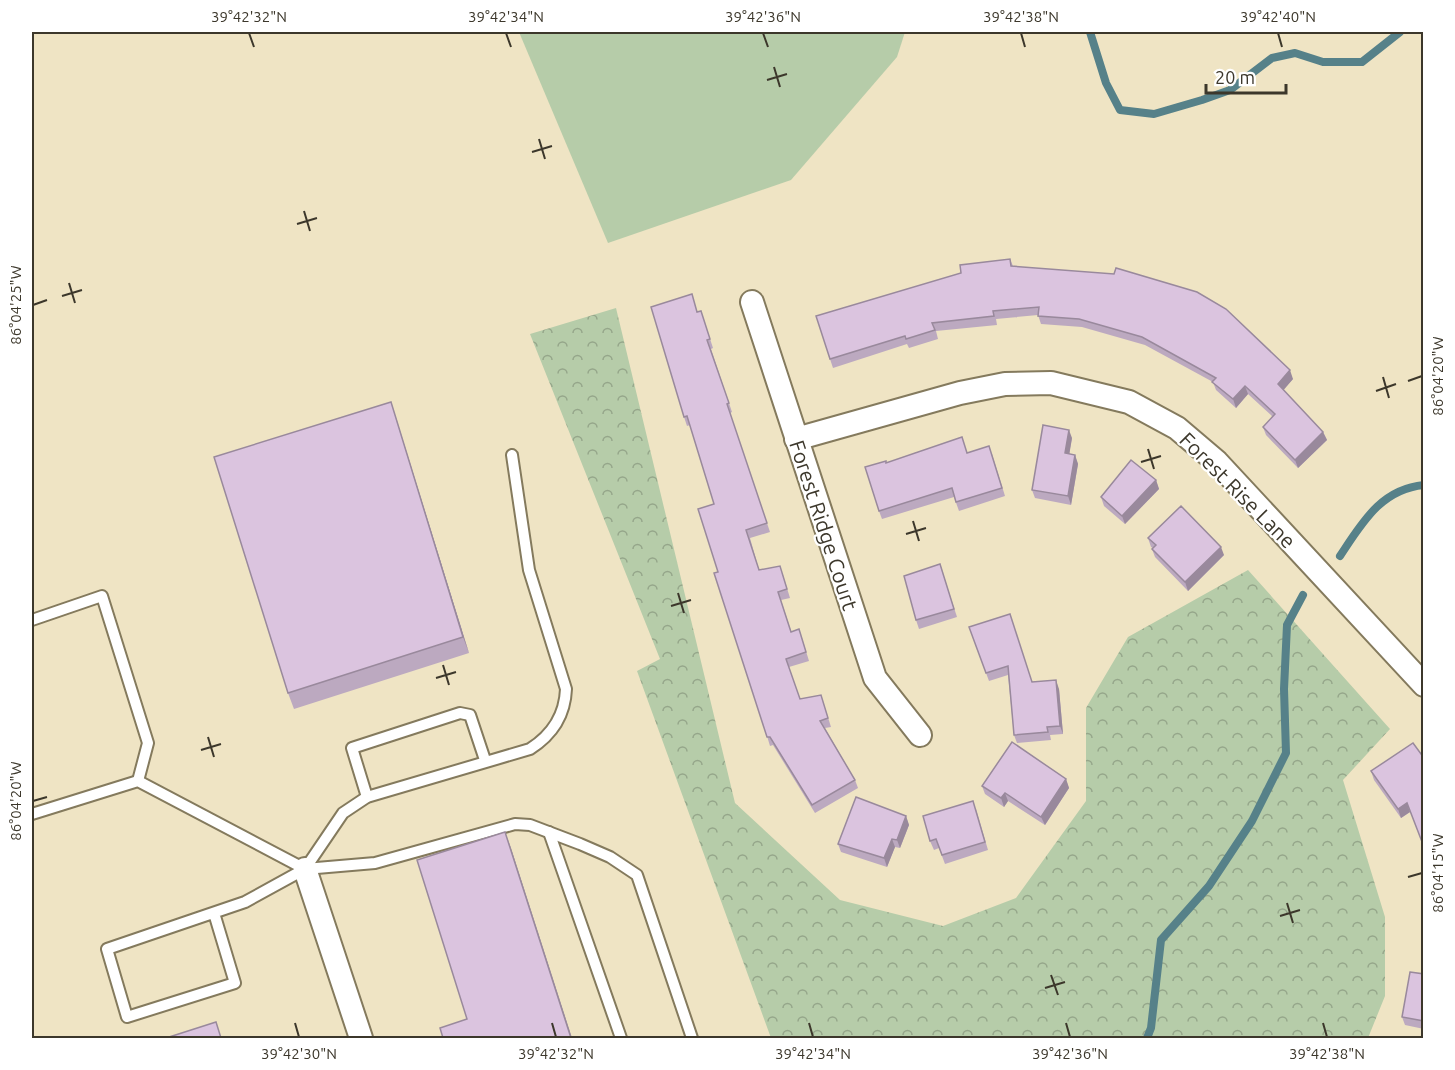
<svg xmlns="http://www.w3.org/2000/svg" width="1455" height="1070" font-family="Ubuntu,sans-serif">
<defs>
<pattern id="forest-crowns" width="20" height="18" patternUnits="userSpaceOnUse" patternTransform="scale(1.5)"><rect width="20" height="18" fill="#b6cca9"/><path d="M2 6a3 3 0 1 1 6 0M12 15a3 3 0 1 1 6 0" fill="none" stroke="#95a68a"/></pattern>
</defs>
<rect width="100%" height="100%" fill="#efe4c4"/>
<!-- forest -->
<path fill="url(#forest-crowns)" d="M616,308l119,495 105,97 103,26 73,-28 70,-97v-93l42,-71 120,-67 142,159 -47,51 42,137v79l-17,42h-597l-134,-367 23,-12 -130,-325z"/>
<!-- pitch -->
<path fill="#b6cca9" d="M519,32h386l-8,25 -106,123 -183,63z"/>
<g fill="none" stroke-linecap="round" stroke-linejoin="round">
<!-- stream -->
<g stroke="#568189" stroke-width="8">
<path d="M1090,32l16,51 14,27 34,4 48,-14 28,-10 42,-32 23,-5 28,9h39l38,-30"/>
<path d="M1340,556c22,-33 41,-67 84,-71"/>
<path d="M1147,1038l4,-10 10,-88 48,-54 43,-65 34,-68 -2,-64 3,-64 16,-30"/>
</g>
<defs>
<g id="lane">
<path d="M32,620l70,-24 46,147 -10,38"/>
<path d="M367,797l-15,-49 108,-35 10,2 15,45"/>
<path d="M32,814l106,-33 167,88"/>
<path d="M549,832l72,206"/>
<path d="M305,869l38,-56 24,-16 163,-48c22,-14 35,-34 36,-60l-37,-119 -17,-115"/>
<path d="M214,913l21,70 -108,34 -20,-68 138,-47 60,-33 70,-6 140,-39 15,1 50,19 30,13 27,18 55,163"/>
</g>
<g id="street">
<path d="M752,302l123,376 45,57"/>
<path d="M796,439l164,-46 45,-9 46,-1 78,19 48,26 40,34 207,223"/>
<path d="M305,869l56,169"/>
</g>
</defs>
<!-- lane casing -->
<use href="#lane" stroke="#847a5d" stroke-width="14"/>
<!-- street casing -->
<use href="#street" stroke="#847a5d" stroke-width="26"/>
<!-- lane -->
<use href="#lane" stroke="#fff" stroke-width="10"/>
<!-- street -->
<use href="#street" stroke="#fff" stroke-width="22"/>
</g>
<!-- wall -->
<g fill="#bca9c0">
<path d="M1010,259l3,7 280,113 -10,11 40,42 4,8 -29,28 -32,-33 -3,-8 10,-10 -25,-23 -12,14 -20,-18 -3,-8 -68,-37 -63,-18 -41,-3 -3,-9 -42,4 1,6 -61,6 2,8 -29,9 -2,-4 -74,24 -3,-9z"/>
<path d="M701,311l12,37 -2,1 21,63 -2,1 40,119 -20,6 9,32 24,5 7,23 -9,2 10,31 11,7 7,23 -20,6 11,32 21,-4 10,32 -6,1 30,52 3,8 -43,25 -42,-68 -3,1 -52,-174 -4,-68 -24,-79 -3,1 -3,-9 14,-105z"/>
<path d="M391,402l5,16 73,235 -175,56 -6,-16z"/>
<path d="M1072,438l-3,16 6,1 3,9 -7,41 -36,-7 -3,-8z"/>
<path d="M967,453l25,1 13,42 -46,15 -5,-14 -72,22 -3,-8 7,-48z"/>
<path d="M1156,480l3,9 -34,35 -21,-18 -3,-9z"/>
<path d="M1148,538l76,17 -36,36 -33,-34 -3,-8 1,-1 -2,-1z"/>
<path d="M940,564l17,53 -38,12 -3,-9z"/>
<path d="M969,627l63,55 27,7 4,45 -13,1 1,5 -34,3 -3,-8 -6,-60 -19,6z"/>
<path d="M1371,771l39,41 -9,6 -27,-38z"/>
<path d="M1066,779l3,9 -24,37 -37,-24 -4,6 -19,-13 -3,-8z"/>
<path d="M976,809l12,41 -43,14 -6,-16 -5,2 -4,-9z"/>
<path d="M906,816l3,9 -9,23 -5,-1 -8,20 -46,-15 -3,-8z"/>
<path d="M1424,974v55l-19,-4 -3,-8z"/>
</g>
<!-- shaded-wall -->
<g fill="#99899c">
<path d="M1290,370l3,9 -12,14 -3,-9z"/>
<path d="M1245,386l3,8 -12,14 -3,-9z"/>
<path d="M391,402l5,16 73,235 -6,-16z"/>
<path d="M1069,430l3,8 -4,24 -3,-9z"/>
<path d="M1323,432l4,8 -29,28 -3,-8z"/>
<path d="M1075,455l3,9 -7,41 -3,-9z"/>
<path d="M1156,480l3,9 -34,35 -3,-8z"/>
<path d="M1221,547l3,8 -36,36 -3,-9z"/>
<path d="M1056,680l3,9 4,45 -3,-8z"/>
<path d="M1066,779l3,9 -24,37 -4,-8z"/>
<path d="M1005,793l3,8 -4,6 -3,-9z"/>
<path d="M1407,803l3,9 -9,6 -3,-9z"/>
<path d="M906,816l3,9 -9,23 -3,-8z"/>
<path d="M505,832l6,16 61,190h-1z"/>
<path d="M892,839l3,8 -8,20 -3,-9z"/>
</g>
<!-- building -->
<g fill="#dbc4df" stroke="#99899c" stroke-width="1.5">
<path d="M1010,259l1,7 103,8 2,-6 81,24 29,17 64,61 -12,14 45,48 -28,28 -32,-33 12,-13 -30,-28 -12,13 -21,-17 4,-4 -74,-41 -63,-18 -41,-3 1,-9 -46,4 1,5 -62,7 3,7 -29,9 -1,-3 -75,23 -14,-43 145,-43 -1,-8z"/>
<path d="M692,294l5,18 4,-1 9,28 -3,1 22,63 -2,1 40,119 -21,7 13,40 21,-4 7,23 -9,3 13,40 8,-3 7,23 -20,7 14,40 21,-4 7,23 -8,3 35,59 -43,25 -42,-68h-3l-53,-164 4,-1 -20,-63 16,-5 -27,-88 -3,1 -33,-110z"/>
<path d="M391,402l72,235 -175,56 -74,-236z"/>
<path d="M1043,425l26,5 -4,23 10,2 -7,41 -36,-6z"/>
<path d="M962,437l5,16 22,-7 13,42 -46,14 -4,-14 -73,23 -14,-44 21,-6v2z"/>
<path d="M1131,460l25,20 -34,36 -21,-19z"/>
<path d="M1181,506l40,41 -36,35 -33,-33 4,-4 -8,-7z"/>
<path d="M940,564l14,45 -38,11 -12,-44z"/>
<path d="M1010,614l22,68 24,-2 4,46 -13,1 1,5 -34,3 -6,-69 -22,7 -17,-46z"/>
<path d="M1012,742l54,37 -25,38 -36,-24 -4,5 -19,-12z"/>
<path d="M1413,743l11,15v89l-17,-44 -9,6 -27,-38z"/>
<path d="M856,797l50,19 -9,24 -5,-1 -8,19 -46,-14z"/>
<path d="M973,801l12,41 -43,13 -6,-16 -6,2 -7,-25z"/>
<path d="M505,832l66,206h-128l-3,-10 27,-9 -50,-159z"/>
<path d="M1410,972l14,2v47l-22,-4z"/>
<path d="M216,1022l5,16h-55z"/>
</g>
<!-- ticks -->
<path fill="none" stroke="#3c372b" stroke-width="2" d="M249,33l5,14M506,33l5,14M763,33l5,14M1021,33l4,14M1278,33l4,14M774,67l6,20M767,80l20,-6M539,139l6,20M532,152l20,-6M304,211l6,20M297,224l20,-6M69,283l6,20M62,296l20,-6M33,305l14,-5M1383,377l6,21M1408,381l14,-5M1376,391l20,-7M1148,449l6,20M1141,462l20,-6M913,521l6,20M906,534l20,-6M678,593l6,20M671,606l20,-6M443,665l6,20M436,678l20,-6M208,737l6,20M201,750l20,-6M33,801l14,-4M1408,877l14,-4M1287,903l6,20M1280,916l20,-6M1051,975l7,20M1045,988l20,-6M295,1023l4,14M552,1023l4,14M809,1023l4,14M1066,1023l4,14M1323,1023l4,14"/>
<g text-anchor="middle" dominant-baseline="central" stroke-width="4.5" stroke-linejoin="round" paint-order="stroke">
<!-- street labels -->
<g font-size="21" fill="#3c372b" stroke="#fff">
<text transform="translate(1238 490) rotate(45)">Forest Rise Lane</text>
<text transform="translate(824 525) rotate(72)">Forest Ridge Court</text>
</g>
</g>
<!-- border -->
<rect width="1455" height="1070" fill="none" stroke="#ffffff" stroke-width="66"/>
<!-- scale -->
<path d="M1206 84v9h80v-9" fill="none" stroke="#3c372b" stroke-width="3"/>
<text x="1215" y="84" font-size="18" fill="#3c372b" stroke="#ffffff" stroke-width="4.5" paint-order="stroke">20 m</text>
<rect x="33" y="33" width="1389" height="1004" fill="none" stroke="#3c372b" stroke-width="2"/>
<g font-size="15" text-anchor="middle" fill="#3c372b">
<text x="249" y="22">39°42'32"N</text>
<text x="506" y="22">39°42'34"N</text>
<text x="763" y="22">39°42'36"N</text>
<text x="1021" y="22">39°42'38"N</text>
<text x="1278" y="22">39°42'40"N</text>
<text transform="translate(16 305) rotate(-90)" y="5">86°04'25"W</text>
<text transform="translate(1438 376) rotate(-90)" y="5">86°04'20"W</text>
<text transform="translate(16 801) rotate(-90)" y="5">86°04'20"W</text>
<text transform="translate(1438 873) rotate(-90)" y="5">86°04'15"W</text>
<text x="299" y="1059">39°42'30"N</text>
<text x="556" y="1059">39°42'32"N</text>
<text x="813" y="1059">39°42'34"N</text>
<text x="1070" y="1059">39°42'36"N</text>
<text x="1327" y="1059">39°42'38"N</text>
</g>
</svg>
